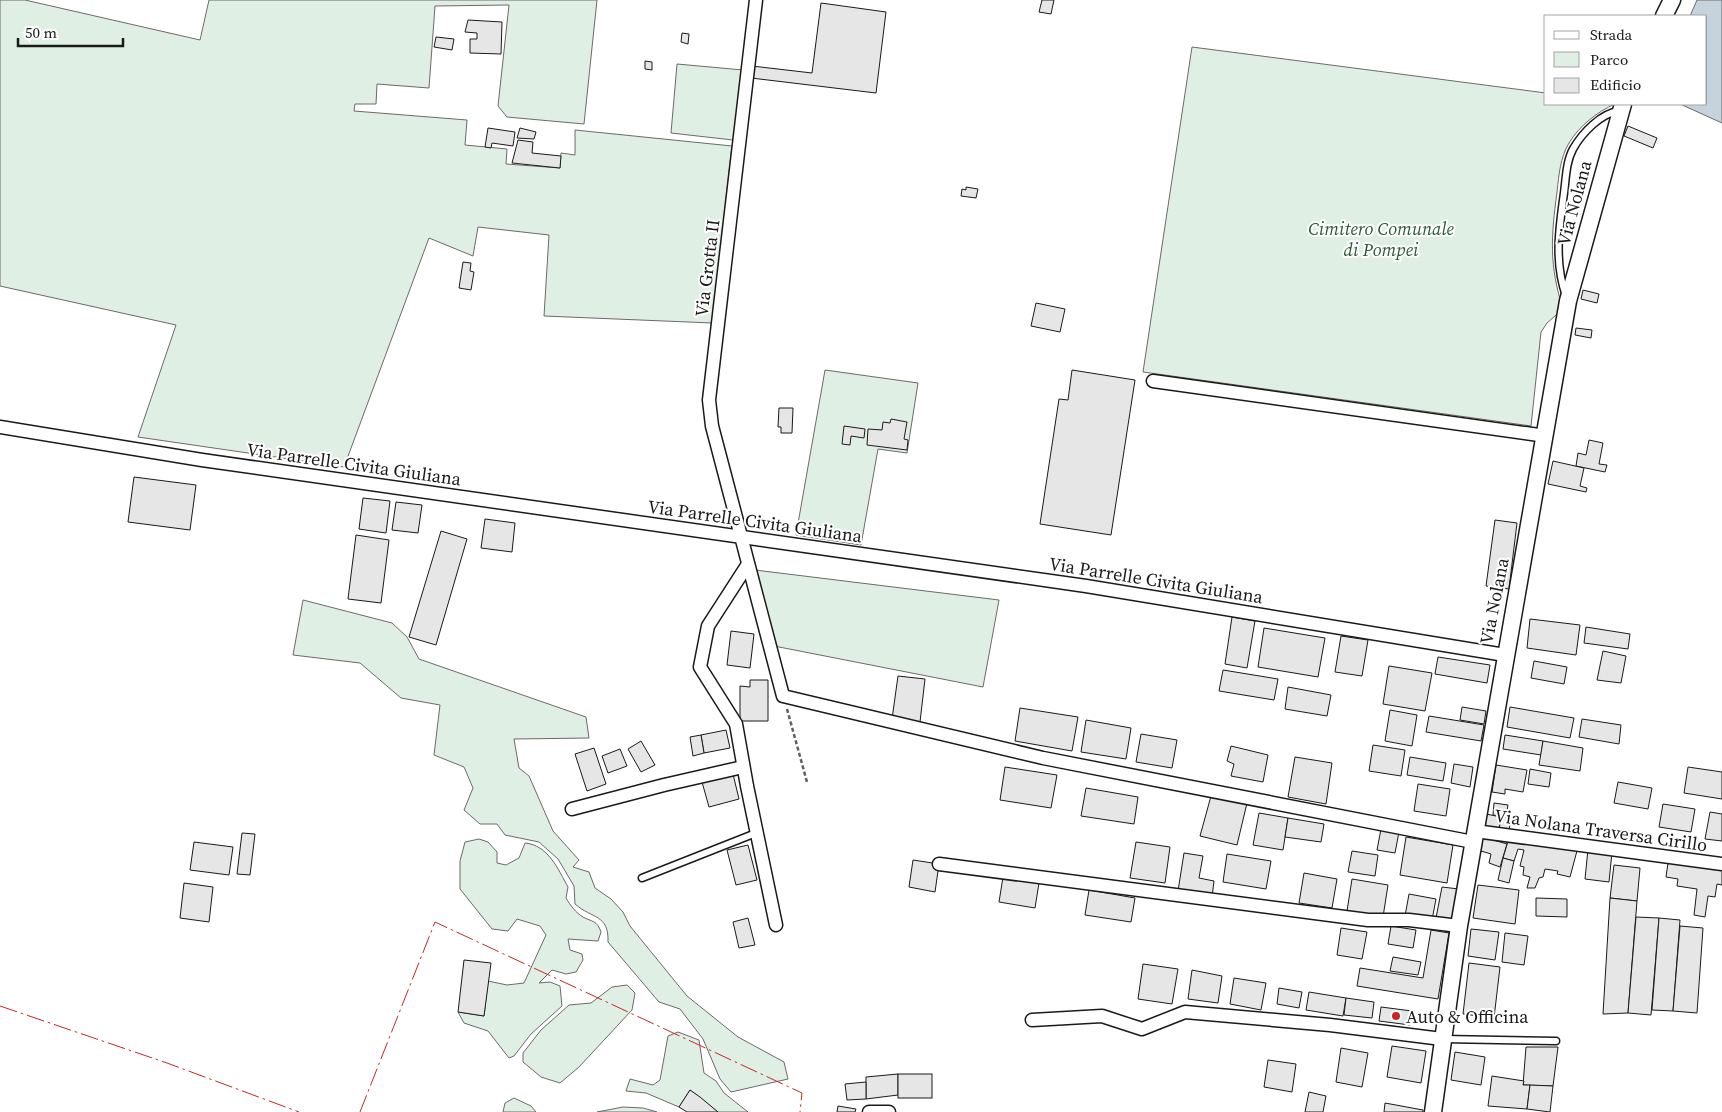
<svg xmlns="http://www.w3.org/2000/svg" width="1722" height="1112" font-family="'Source Serif 4',serif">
<rect width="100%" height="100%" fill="#fff"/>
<!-- green -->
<g fill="#e0efe3" stroke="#6a6a6a">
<path d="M0,0h25l175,40 9,-40h388l-13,124 -77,-7 -9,-11 11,-101 -74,1 -6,82 -52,-4 -1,20h-21l-1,7 113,9 -2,25 42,4 -1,15 54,4 1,-15 14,2v-25l157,16 -20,177 -168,-7 5,-81 -71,-8 -5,29 -44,-18 -85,229 -206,-30 38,-112 -176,-39z"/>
<path d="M1192,47l354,46v11h69c-18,8 -36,22 -46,39 -9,15 -10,32 -12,49 -6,45 -8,73 6,117l-16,14 -6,9 -10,94 -388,-54z"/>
<path d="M677,64l66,6 -10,70 -62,-7z"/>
<path d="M825,370l93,13 -11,70 -29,-4 -17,96 -65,-10z"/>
<path d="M755,570l244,30 -16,87 -209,-41z"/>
<path d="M303,600l89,23 15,14 12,22 167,58 3,21 -75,1 5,29 10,8 24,55 26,29 -6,7 16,5 6,16 16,11 12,13 7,14 57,70 51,41 46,25 4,17 -57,13 -11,-13 -17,-40 -23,-30 -21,-7 -51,-60c1,-28 -16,-23 -33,-38l-1,-18 -16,-27 -19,-17 -34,-7 -8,-11h-17l-16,-14 9,-22 -9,-21 -30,-12 6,-50 -39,-7 -41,-35 -67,-8z"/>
<path d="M479,839l9,3 9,10v11l9,2 13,-7 6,-15c23,2 33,26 43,44l-2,11c4,7 10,15 17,19 9,5 14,3 18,15l-3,9 -30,-2 2,11 12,4 1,6 -7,12 -10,2 -14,-4 -13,13 11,-1 10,4 2,20 -31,28 -17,22 -5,2 -21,-27 -24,-8 -6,-11 26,4 4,-35 19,4 17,-2 22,-48 -6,-9 -23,-7 -9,12 -16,-2 -32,-40v-28l5,-19z"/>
<path d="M627,985l8,8 -3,17 -53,57 -19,16 -19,-6 -18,-15v-9l18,-23 28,-25 22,-2 21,-16z"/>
<path d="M678,1032l21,8 5,33 12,8 8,12 24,19h-30l-28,-22 -11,17 -33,-14 -20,-2 4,-12 23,6 7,-5 8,-44z"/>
<path d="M514,1098l17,8 5,6h-33l2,-9z"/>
<path d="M623,1107l20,1 14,4h-60z"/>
</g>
<!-- water -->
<path fill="#c6d2dc" stroke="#6a6a6a" d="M1697,0h25v123l-42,-19h26v-88h-16z"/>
<!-- building -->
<g fill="#e6e6e6" stroke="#1a1a1a">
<path d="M1042,0h12l-3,14 -12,-2z"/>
<path d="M821,3l65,9 -10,81 -125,-15 1,-12 60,7z"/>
<path d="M468,20l34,2 -1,32 -31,-1v-14h7v-6l-12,-1z"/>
<path d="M682,33l7,1 -1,10 -7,-2z"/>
<path d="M436,37l18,2 -2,11 -18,-3z"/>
<path d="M645,61l7,1v8l-7,-1z"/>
<path d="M1628,126l29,12 -4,10 -29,-12z"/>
<path d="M488,128l27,4 -2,14 -21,-3 -1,5 -6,-1z"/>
<path d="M520,128l16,4 -2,7 -17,-1z"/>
<path d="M518,140l15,2 -1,11 29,3 -1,12 -48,-5z"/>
<path d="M966,187l12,2 -2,9 -15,-2 1,-7 4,1z"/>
<path d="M463,262l8,1 -1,8 4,1 -3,18 -12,-2z"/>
<path d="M1583,290l16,4 -2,9 -16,-4z"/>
<path d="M1036,303l29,6 -5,23 -29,-6z"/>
<path d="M1576,328l16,2 -1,8 -16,-3z"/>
<path d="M1072,370l63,10 -24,155 -71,-11 19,-125 9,1z"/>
<path d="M779,408h14l-1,25h-11v-6h-3z"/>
<path d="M891,419l16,3 -3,17 4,1 -1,10 -40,-5 1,-16 14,1 1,-8 7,1z"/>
<path d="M844,426l21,3 -1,9 -13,-2 -1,9 -8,-1z"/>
<path d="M1589,440l14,3 -4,21 8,1 -2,7 -29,-6 2,-13 8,2z"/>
<path d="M1553,461l31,7 -4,18 7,2 -1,4 -38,-8z"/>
<path d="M134,477l62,8 -6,45 -62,-8z"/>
<path d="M363,498l27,3 -4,32 -27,-4z"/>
<path d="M396,502l26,3 -4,28 -26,-3z"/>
<path d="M485,519l30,4 -3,29 -31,-4z"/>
<path d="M1495,520l22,3 -8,66 -23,-3z"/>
<path d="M441,531l26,8 -31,106 -27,-8z"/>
<path d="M356,535l33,5 -8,63 -33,-4z"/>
<path d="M1232,617l23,4 -8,47 -22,-4z"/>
<path d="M1530,619l50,6 -4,30 -49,-7z"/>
<path d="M1586,627l44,7 -2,15 -44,-6z"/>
<path d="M1264,628l61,10 -7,39 -60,-10z"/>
<path d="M731,631l23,3 -4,34 -23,-3z"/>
<path d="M1341,636l27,4 -6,36 -27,-4z"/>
<path d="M1603,651l23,5 -5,27 -24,-3z"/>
<path d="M1438,657l52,8 -3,18 -52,-9z"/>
<path d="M1534,661l33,6 -3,17 -33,-6z"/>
<path d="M1389,666l43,7 -7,38 -42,-7z"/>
<path d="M1223,670l55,9 -4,21 -55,-9z"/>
<path d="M898,676l27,3 -5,43 -28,-3z"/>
<path d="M750,680h18v41h-28v-35l10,1z"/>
<path d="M1288,687l43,8 -4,21 -42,-7z"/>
<path d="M1462,707l24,4 -2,13 -24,-4z"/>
<path d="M1510,707l64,11 -4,20 -63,-11z"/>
<path d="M1020,708l58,9 -6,34 -57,-10z"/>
<path d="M1390,710l27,5 -5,31 -27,-5z"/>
<path d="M1429,716l55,9 -3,16 -55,-9z"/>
<path d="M1582,719l39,6 -2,19 -40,-7z"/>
<path d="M1086,720l45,8 -5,31 -45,-7z"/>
<path d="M726,730l4,18 -26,5 -3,-18z"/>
<path d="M1141,734l36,6 -5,28 -36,-6z"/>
<path d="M701,735l3,18 -11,3 -3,-19z"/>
<path d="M1505,735l38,6 -2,14 -38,-6z"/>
<path d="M641,741l14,24 -14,7 -13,-23z"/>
<path d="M1543,741l40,7 -3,23 -41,-6z"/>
<path d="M1373,745l32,5 -4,26 -32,-5z"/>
<path d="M1231,746l37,9 -5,27 -32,-6 3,-12 -7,-3z"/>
<path d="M594,748l12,36 -19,7 -12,-37z"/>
<path d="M620,749l7,17 -19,7 -6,-17z"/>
<path d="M1295,757l37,6 -6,41 -38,-7z"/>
<path d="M1410,757l36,6 -3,18 -36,-6z"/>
<path d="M1454,764l19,3 -3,20 -19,-4z"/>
<path d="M1496,765l31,5 -4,22 -18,-3v5l-13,-2z"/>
<path d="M1005,767l52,8 -6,33 -51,-8z"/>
<path d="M1688,767l34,5v27l-38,-6z"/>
<path d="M1530,769l21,4 -2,14 -21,-3z"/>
<path d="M733,774l6,25 -30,8 -7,-25z"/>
<path d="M1618,782l34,6 -4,21 -34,-6z"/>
<path d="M1418,784l32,5 -4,27 -32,-5z"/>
<path d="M1086,788l52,9 -4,27 -53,-8z"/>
<path d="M1211,796l36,7 -10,42 -37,-9z"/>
<path d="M1494,803l14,2 -2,12 -13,-2z"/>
<path d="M1663,804l32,5 -4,23 -32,-5z"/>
<path d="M1710,812l12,2v27l-17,-2z"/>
<path d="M1259,813l29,5 -5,32 -30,-5z"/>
<path d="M1486,814l15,3 -2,13 -15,-3z"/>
<path d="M1501,817l10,1 -2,13 -10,-1z"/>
<path d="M1288,818l36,6 -3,18 -36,-5z"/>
<path d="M1381,829l18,3 -4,21 -18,-3z"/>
<path d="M242,833l13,1 -5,41 -13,-1z"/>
<path d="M1406,837l47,8 -6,38 -47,-8z"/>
<path d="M1483,837l24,7 -7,23 -11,-4 2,-9 -10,-3z"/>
<path d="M1509,838l69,9 -8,30 -13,-3 1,-3 -13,-2 -2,8 -4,1 -4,10h-8l3,-11 -7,-2 1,-8 -4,-1 4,-16 -6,-1 -4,12 -11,-3z"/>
<path d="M194,842l39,5 -4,28 -39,-5z"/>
<path d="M1136,842l34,5 -5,36 -35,-5z"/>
<path d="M748,845l9,35 -21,5 -9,-35z"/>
<path d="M1588,849l24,3 -3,30 -24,-3z"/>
<path d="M1352,851l26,4 -3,21 -27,-4z"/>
<path d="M1184,853l19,3 -4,22 15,3 -2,16 -34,-6z"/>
<path d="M1227,854l44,7 -5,28 -43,-7z"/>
<path d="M1503,858l11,3 -5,22 -11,-3z"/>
<path d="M913,860l26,4 -4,28 -26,-5z"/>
<path d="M1668,863l54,7v15l-5,-1 -2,13 -7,-1 -3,21 -11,-2 3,-26 -20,-3 1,-7 -12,-2z"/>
<path d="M1614,865l26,3 -3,33 -27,-3z"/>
<path d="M1304,873l33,6 -5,29 -33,-5z"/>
<path d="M1003,877l36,6 -4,25 -36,-6z"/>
<path d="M1352,879l36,6 -5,32 -36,-6z"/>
<path d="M184,883l29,4 -4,35 -29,-4z"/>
<path d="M1478,885l41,5 -4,34 -42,-6z"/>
<path d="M1442,887l17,2 -5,32 -18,-3z"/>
<path d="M1089,890l46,8 -4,24 -46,-7z"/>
<path d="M1409,894l27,5 -4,21 -27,-4z"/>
<path d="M1536,898l31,1v18l-31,-1z"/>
<path d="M1610,898l27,3 -9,112 -25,1z"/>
<path d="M1636,917l23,1 -8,97 -23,-2z"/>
<path d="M748,918l7,27 -16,3 -6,-26z"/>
<path d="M1659,918l21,2 -7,91 -21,-1z"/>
<path d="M1391,926l25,4 -3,18 -25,-4z"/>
<path d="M1680,926l23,2 -6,85 -24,-2z"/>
<path d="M1341,928l26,4 -5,27 -25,-4z"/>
<path d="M1471,929l28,3 -4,28 -27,-4z"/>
<path d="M1431,930l18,3 -11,66 -81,-13 3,-18 63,10z"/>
<path d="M1505,933l23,3 -4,29 -22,-3z"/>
<path d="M1393,957l28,5 -3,13 -28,-4z"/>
<path d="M464,960l27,3 -7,53 -26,-4z"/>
<path d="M1469,963l31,4 -6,51 -31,-4z"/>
<path d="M1143,964l35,5 -6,35 -34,-5z"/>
<path d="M1192,970l30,6 -4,27 -30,-4z"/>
<path d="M1234,978l32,5 -5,27 -31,-6z"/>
<path d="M1279,988l23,4 -3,16 -22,-4z"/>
<path d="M1309,992l37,6 -3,18 -37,-6z"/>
<path d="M1346,998l28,4 -2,16 -28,-3z"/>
<path d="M1381,1007l31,4 -2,14 -31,-4z"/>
<path d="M1392,1046l34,5 -5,32 -34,-6z"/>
<path d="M1526,1047h32l-5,39 -30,-1z"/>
<path d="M1341,1048l27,5 -6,34 -26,-5z"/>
<path d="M1455,1052l30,5 -4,28 -30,-5z"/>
<path d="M1268,1060l28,4 -4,28 -28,-5z"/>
<path d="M898,1074v21l-32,4v-22z"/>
<rect x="898" y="1074" width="34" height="24"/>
<path d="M1492,1076l32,5 -1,4h7l-3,24 -39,-3z"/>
<path d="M866,1082v17l-19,1 -2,-16z"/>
<path d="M1530,1085l23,1 -3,26 -23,-3z"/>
<path d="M690,1090l10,7 18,15h-31l-8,-5z"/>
<path d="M1309,1092l17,4 -3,16h-18z"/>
<path d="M1385,1103l38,7v2h-39z"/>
<path d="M838,1106l18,3 -1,3h-18z"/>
</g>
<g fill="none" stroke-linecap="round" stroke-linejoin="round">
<defs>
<g id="service">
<path d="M1566,296c-12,-34 -7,-68 -2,-103 2,-15 2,-31 9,-44 9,-16 28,-36 46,-38"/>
<path d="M642,878l114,-45"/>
<path d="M1443,1039l113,2"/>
</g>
<g id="minor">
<path d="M756,0l-47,400 3,26 71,270 260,62 430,84"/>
<path d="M1153,381l393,55"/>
<path d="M0,427l202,33 884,126 419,69"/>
<path d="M748,564l-40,62 -8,41 36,57 11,62 29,139"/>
<path d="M572,809l92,-24 79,-18"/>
<path d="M1475,831l247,33"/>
<path d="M939,864l429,56h41l50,6"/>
<path d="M1032,1020l70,-4 40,13 43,-17 145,13 112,14"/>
<path d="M869,1112h20"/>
</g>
<g id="tertiary">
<path d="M1664,16l8,-16"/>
<path d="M1433,1112l26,-186 109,-625 55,-197"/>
</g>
</defs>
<!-- service casing -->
<use href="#service" stroke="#1a1a1a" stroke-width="9"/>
<!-- minor casing -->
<use href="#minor" stroke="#1a1a1a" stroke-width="15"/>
<!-- tertiary casing -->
<use href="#tertiary" stroke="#1a1a1a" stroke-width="19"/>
<!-- path -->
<path stroke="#5f5f5f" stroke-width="2.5" stroke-dasharray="4 2.5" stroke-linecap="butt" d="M787,709l20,73"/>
<!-- service -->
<use href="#service" stroke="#fff" stroke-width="6"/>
<!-- minor -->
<use href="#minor" stroke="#fff" stroke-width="12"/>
<!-- tertiary -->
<use href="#tertiary" stroke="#fff" stroke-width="16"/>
<!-- power -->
<g stroke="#c62828" stroke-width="1" stroke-dasharray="18 4 2.5 4" stroke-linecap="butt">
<path d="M0,1006l167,57 132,49"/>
<path d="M360,1112l75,-190 367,171 -2,19"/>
</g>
</g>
<!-- markers -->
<circle fill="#c62828" stroke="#fff" stroke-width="2" cx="1396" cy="1016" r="5"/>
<g text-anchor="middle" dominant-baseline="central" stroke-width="4" stroke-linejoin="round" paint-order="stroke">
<!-- street labels -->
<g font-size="18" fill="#1a1a1a" stroke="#fff">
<text transform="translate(1574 203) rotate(-75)">Via Nolana</text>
<text transform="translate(707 268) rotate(-83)">Via Grotta II</text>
<text transform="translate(354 464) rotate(8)">Via Parrelle Civita Giuliana</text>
<text transform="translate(755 521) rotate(8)">Via Parrelle Civita Giuliana</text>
<text transform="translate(1156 580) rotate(9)">Via Parrelle Civita Giuliana</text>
<text transform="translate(1494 601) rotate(-79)">Via Nolana</text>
<text transform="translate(1601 830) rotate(8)">Via Nolana Traversa Cirillo</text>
</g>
<!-- park labels -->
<g font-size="18" font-style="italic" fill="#2b5a34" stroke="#fff">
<text x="1381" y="228">Cimitero Comunale<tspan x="1381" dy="21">di Pompei</tspan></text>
</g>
<!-- poi labels -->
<g font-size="18" fill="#1a1a1a" stroke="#fff" text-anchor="start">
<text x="1406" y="1016">Auto &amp; Officina</text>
</g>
</g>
<!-- legend -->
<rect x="1544" y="15" width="162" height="90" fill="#ffffff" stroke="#a3a3a3"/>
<rect x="1554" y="31" width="25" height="8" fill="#ffffff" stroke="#a3a3a3"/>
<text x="1590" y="40" font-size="15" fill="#1a1a1a">Strada</text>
<rect x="1554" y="52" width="25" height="15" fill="#e0efe3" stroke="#a3a3a3"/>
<text x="1590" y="65" font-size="15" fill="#1a1a1a">Parco</text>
<rect x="1554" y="78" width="25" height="15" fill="#e6e6e6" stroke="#a3a3a3"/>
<text x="1590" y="90" font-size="15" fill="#1a1a1a">Edificio</text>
<!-- scale -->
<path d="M18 38v8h105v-8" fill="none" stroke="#1a1a1a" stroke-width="2.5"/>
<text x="25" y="38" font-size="15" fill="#1a1a1a" stroke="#ffffff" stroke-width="4" paint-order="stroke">50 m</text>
</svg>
